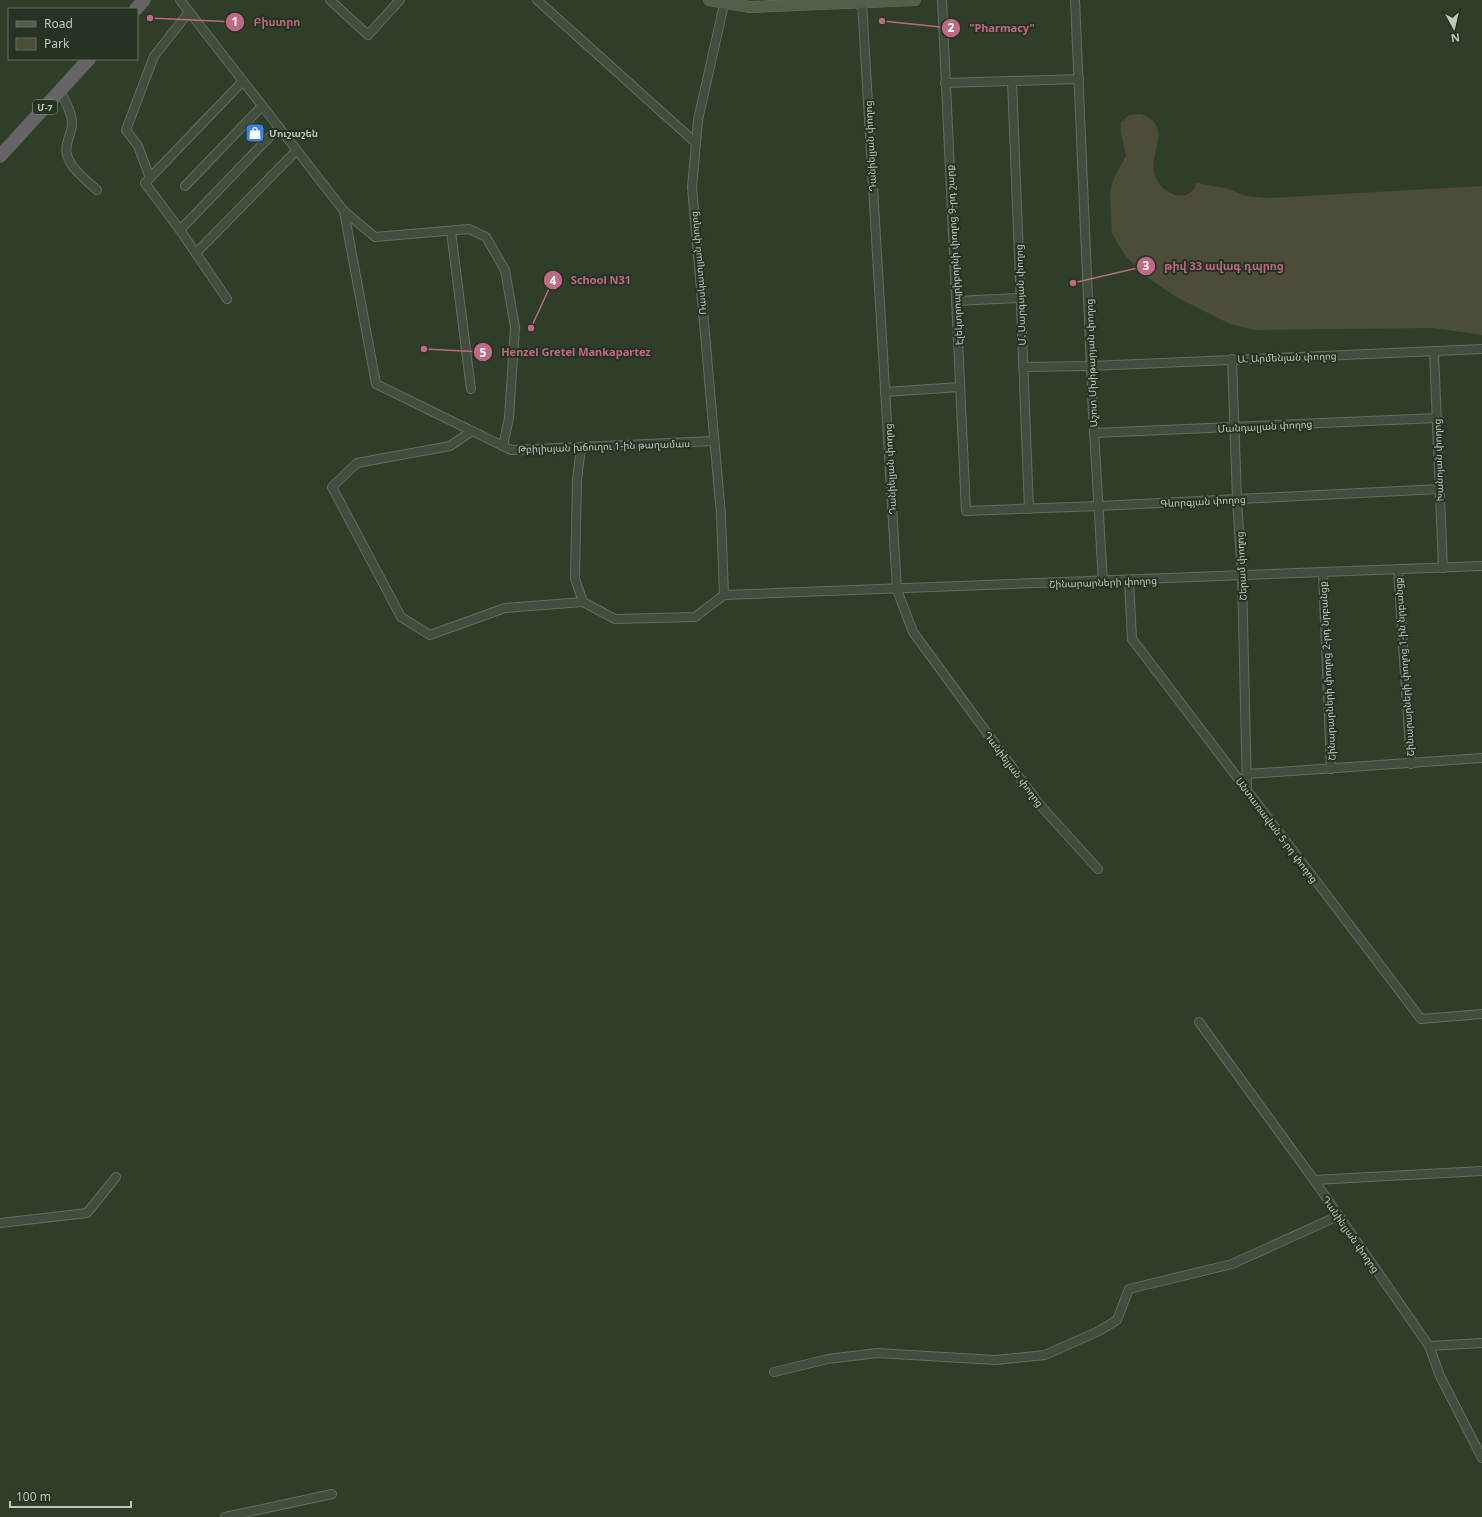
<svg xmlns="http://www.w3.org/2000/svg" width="1482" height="1517" font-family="'Noto Sans','Noto Sans Armenian',sans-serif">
<rect width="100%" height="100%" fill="#2f3e29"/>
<!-- green -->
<path fill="#4c4c39" d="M1141,114c32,11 9,36 13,58 2,13 18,27 32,23 3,-1 7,-5 9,-7l1,-5 29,5 21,8 23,2 213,-12v149l-49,-7 -179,2 -24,-6 -54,-27 -31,-21 -19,-20 -8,-12 -6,-11 -2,-35 1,-11 4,-11 11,-20 -5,-23v-11l8,-7z"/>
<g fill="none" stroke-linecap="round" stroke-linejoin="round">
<defs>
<g id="minor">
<path d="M180,0l164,211 32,173 135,66 203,-9"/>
<path d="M330,0l38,35 32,-35"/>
<path d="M537,0l159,143 -4,44 29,328 3,80"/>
<path d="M942,0l24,511 133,-5 341,-17"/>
<path d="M1075,0l18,414 10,168"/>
<path d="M862,2l35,588 16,42 126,172 59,65"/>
<path d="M1012,81l17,428"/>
<path d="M945,83l134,-4"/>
<path d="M60,91c5,10 13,23 12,34 -1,10 -8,20 -5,30 4,14 20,26 30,35"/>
<path d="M696,143l2,-23 27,-120"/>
<path d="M150,178l-12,-32 -12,-16 28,-74 35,-44"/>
<path d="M185,186l77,-80"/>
<path d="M344,211l31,26 94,-8 17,8 19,33 10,57 -6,91 -6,28"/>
<path d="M180,230l99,-103"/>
<path d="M451,231l20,158"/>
<path d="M196,253l100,-102"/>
<path d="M227,299l-47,-69 -35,-47 98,-102"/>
<path d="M956,301l64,-3"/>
<path d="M1434,352l9,216"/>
<path d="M1232,359l5,140 5,77 5,215"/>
<path d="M1023,367l68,-1 391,-17"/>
<path d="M885,392l75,-5"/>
<path d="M472,431l-22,15 -93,17 -25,24 69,130 29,18 75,-27 78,-6"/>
<path d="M1094,433l343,-15"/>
<path d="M581,447l-4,33 -2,99 8,23 32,17 80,-2 29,-22"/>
<path d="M1398,570l13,194"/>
<path d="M1323,573l8,196"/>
<path d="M1129,581l3,58 289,380 61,-5"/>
<path d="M724,595l758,-29"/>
<path d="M1247,774l235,-16"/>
<path d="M1199,1022l115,158 115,166 11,30 42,82"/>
<path d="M1314,1180l168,-9"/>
<path d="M0,1223l87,-10 29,-36"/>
<path d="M1429,1346l53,-3"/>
<path d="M774,1372l54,-13 49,-6 118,7 50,-5 54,-24 18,-11 12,-31 103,-25 106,-48"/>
<path d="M225,1517l107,-23"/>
</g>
<path id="secondary" d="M709,0l41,7 165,-7"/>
<g id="trunk">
<path d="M136,9l8,-9"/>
<path d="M0,156l89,-97"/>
</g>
</defs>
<!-- minor casing -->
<use href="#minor" stroke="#626e5e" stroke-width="10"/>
<!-- secondary casing -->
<use href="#secondary" stroke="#626e5e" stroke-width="12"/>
<!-- trunk casing -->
<use href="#trunk" stroke="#4c5948" stroke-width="14"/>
<!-- minor -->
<use href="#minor" stroke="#414e3d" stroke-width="8"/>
<!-- secondary -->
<use href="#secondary" stroke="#50604b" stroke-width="11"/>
<!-- trunk -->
<use href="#trunk" stroke="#666467" stroke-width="13"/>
</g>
<!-- icons -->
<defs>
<symbol id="shop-square" viewBox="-11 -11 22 22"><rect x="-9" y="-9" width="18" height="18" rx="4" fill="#3f7fe0" stroke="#263322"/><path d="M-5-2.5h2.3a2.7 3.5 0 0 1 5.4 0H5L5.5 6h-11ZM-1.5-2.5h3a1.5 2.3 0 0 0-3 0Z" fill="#fff"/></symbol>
</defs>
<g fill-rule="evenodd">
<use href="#shop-square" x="244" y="122" width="22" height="22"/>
</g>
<g text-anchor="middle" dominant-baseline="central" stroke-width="4" stroke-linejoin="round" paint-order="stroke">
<!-- shield labels -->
<rect fill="#263322" stroke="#909c8c" stroke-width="1" x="33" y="100" width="24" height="14" rx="3"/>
<g font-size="9" font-weight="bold" fill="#bdc9b9">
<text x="45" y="107">Մ-7</text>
</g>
<!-- poi labels -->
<g font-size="10" font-weight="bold" fill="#bdc9b9" stroke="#263322" text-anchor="start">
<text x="269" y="133">Մուշաշեն</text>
</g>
<!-- street labels -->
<g font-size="10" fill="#bdc9b9" stroke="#263322">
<text transform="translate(870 146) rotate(-93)">Դանիելյան փողոց</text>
<text transform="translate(954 255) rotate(-93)">Էլեկտրոպրիբորնի փողոց 9-րդ շարք</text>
<text transform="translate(698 263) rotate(-95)">Ռասկատլյան փողոց</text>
<text transform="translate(1020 295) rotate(-92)">Մ. Սարգսյան փողոց</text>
<text transform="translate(1287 357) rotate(-2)">Ա. Արմենյան փողոց</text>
<text transform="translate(1091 363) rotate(-92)">Աշոտ Մխիթարյան փողոց</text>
<text transform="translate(1265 426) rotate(-3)">Մանդալյան փողոց</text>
<text transform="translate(604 446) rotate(-2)">Թբիլիսյան խճուղու 1-ին թաղամաս</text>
<text transform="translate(1438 460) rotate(-92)">Խանոյան փողոց</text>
<text transform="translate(890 469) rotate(-93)">Դանիելյան փողոց</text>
<text transform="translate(1203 501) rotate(-3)">Գևորգյան փողոց</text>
<text transform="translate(1241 566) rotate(-93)">Շերամ փողոց</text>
<text transform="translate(1103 582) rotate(-2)">Շինարարների փողոց</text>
<text transform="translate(1404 667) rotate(-94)">Շինարարների փողոց 1-ին նրբանցք</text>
<text transform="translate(1327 671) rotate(-93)">Շինարարների փողոց 2-րդ նրբանցք</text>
<text transform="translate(1014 769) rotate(53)">Դանիելյան փողոց</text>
<text transform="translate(1277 830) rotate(53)">Անտառավան 5-րդ փողոց</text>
<text transform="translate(1351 1234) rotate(55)">Դանիելյան փողոց</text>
</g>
</g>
<!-- callouts -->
<path fill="none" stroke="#c06885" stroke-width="1.5" d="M150 18L235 22M882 21L951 28M1073 283L1146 266M531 328L553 280M424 349L483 352"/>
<g fill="#c06885" stroke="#263322" stroke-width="1.5">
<circle cx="150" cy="18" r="4"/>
<circle cx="882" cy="21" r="4"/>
<circle cx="1073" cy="283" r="4"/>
<circle cx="531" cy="328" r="4"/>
<circle cx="424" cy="349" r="4"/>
<circle cx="235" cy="22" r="10"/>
<circle cx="951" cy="28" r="10"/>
<circle cx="1146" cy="266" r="10"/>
<circle cx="553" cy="280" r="10"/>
<circle cx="483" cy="352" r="10"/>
</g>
<g font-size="12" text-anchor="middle" font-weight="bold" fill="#fff">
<text x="235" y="26">1</text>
<text x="951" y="32">2</text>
<text x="1146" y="270">3</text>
<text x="553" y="285">4</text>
<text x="483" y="357">5</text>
</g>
<g font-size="11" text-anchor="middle" font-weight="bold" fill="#c06885" stroke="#263322" stroke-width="4" stroke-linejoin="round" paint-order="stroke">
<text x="277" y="26">Բիստրո</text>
<text x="1002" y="32">"Pharmacy"</text>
<text x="1224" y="270">թիվ 33 ավագ դպրոց</text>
<text x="601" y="284">School N31</text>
<text x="576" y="356">Henzel Gretel Mankapartez</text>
</g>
<!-- legend -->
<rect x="8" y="8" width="130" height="52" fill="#263322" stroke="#626f5e"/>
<rect x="16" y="21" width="20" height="6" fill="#50604b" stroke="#626f5e"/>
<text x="44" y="28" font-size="12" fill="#bdc9b9">Road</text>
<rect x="16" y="38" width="20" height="12" fill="#4c4c39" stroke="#626f5e"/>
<text x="44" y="48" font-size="12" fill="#bdc9b9">Park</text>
<!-- north arrow -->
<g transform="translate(1454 28) rotate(172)" stroke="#263322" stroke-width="3" paint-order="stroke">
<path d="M0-3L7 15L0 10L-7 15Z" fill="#bdc9b9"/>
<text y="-6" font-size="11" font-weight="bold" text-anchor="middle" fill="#bdc9b9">N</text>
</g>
<!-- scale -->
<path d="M10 1501v6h121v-6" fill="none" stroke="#bdc9b9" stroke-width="2"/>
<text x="16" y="1501" font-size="12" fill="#bdc9b9" stroke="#263322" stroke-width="3" paint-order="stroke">100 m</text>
</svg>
